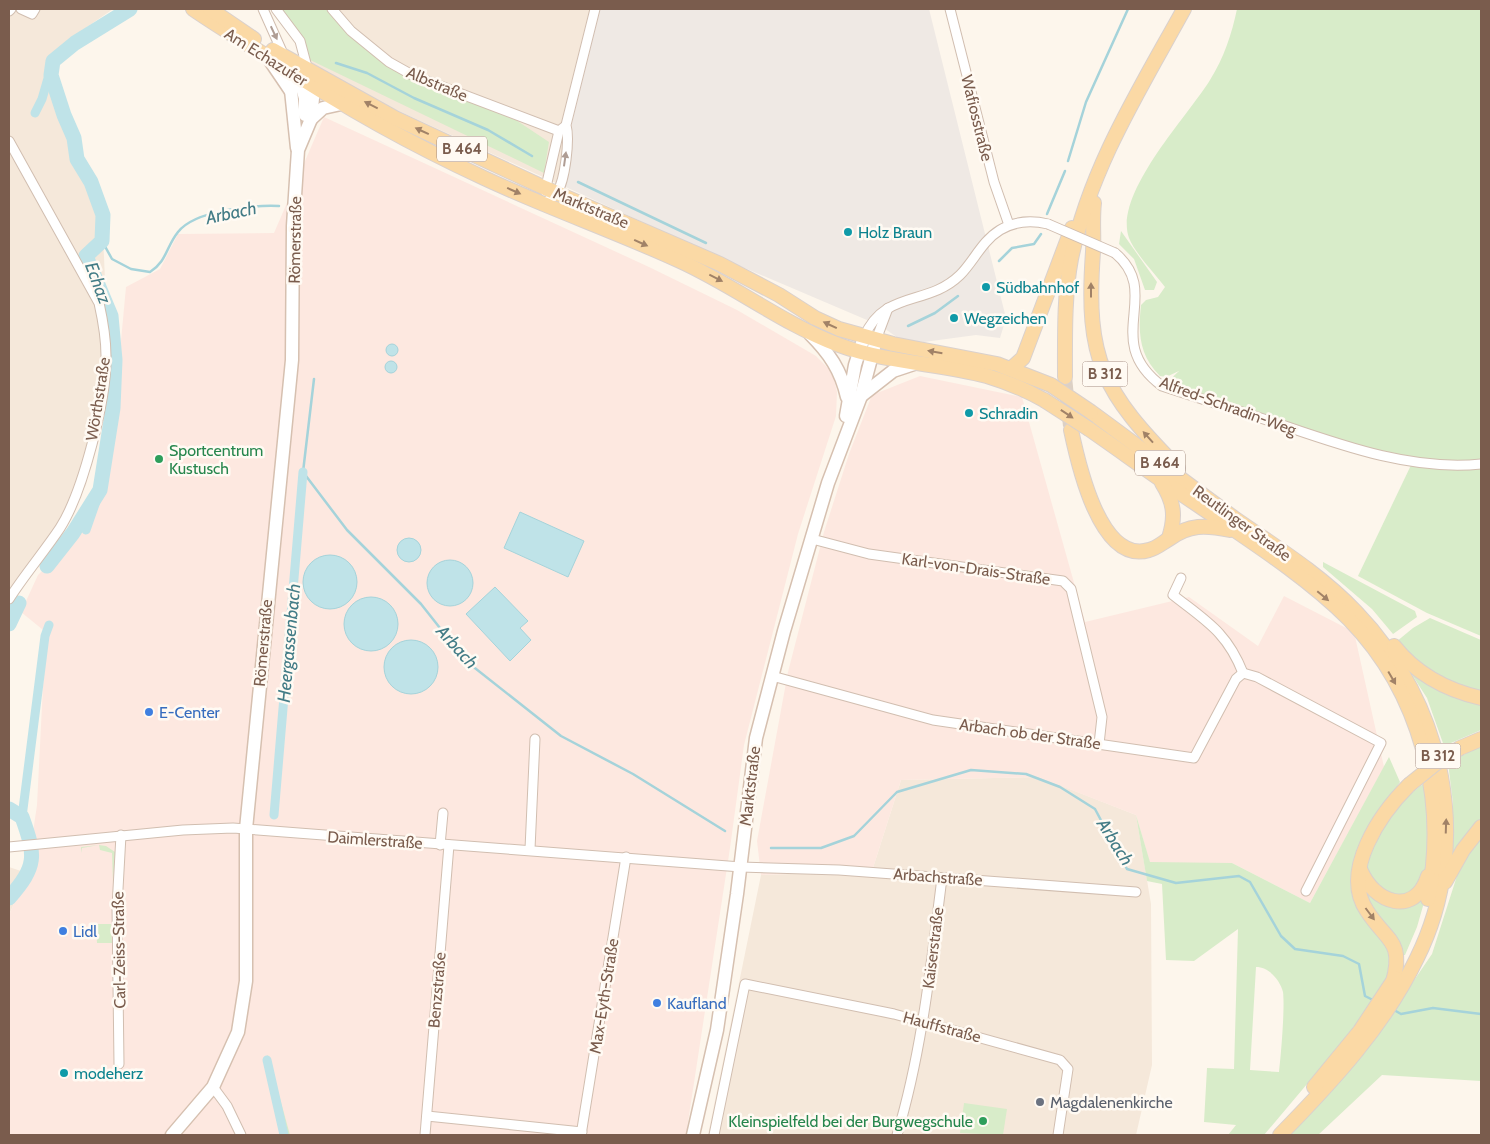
<svg xmlns="http://www.w3.org/2000/svg" width="1490" height="1144" font-family="Cabin,sans-serif">
<rect width="100%" height="100%" fill="#fdf6ec"/>
<!-- residential -->
<g fill="#f5e8da">
<path d="M9,9h104l-42,29 -15,17 -3,29 49,128 5,113 -7,78 -14,82 -24,41 -53,83z"/>
<path d="M281,9h318l-43,174 -192,-88 -54,-28z"/>
<path d="M1039,777l97,38 15,89 1,161 -16,70h-428l53,-260 111,-4 29,-91z"/>
<path d="M9,867l18,6 -18,42z"/>
</g>
<!-- commercial -->
<g fill="#fde8e0">
<path d="M324,117l325,150 88,43 79,46 12,12 6,11 3,13 -1,24 -38,118 -54,211 -14,103 -44,287h-677v-220l18,-42 10,-68 6,-119 5,-52 -27,-22 17,-37 42,-42 31,-85 15,-161 34,-18 18,-35 96,-1z"/>
<path d="M920,376l102,21 63,225 104,-25 69,49 26,-50 70,36 30,135 -74,136 -78,-40h-82l-14,-48 -98,-38 -137,3 -29,91 -111,4 -4,-34 31,-169 36,-140 25,-78 23,-59z"/>
</g>
<!-- industrial -->
<path fill="#efe9e4" d="M600,9h329l77,309 -6,20 -24,-3 -52,7 -26,-4 -17,-12 -155,-66 -169,-77z"/>
<!-- green -->
<g fill="#d8ecc9" fill-rule="evenodd">
<path d="M281,9h46l23,26 39,29 109,44 51,34 -5,31 -238,-115z"/>
<path d="M1237,9h244v454l-66,-4 -62,-12 -189,-62 15,-14 -13,6 -6,-1c-21,-21 -22,-43 -19,-71l5,-5 12,-3 7,-10c-10,-13 -30,-34 -36,-49 -16,-44 59,-122 81,-158 14,-22 22,-47 27,-71z"/>
<path d="M1121,231l36,51 -3,8h-9l-11,-31 -15,-15z"/>
<path d="M1413,461l68,3v172l-54,-23 -69,-37z"/>
<path d="M1323,562l92,49 2,6 -24,17 -21,-25 -49,-42z"/>
<path d="M1430,618l51,22v51c-34,-6 -60,-26 -85,-49l17,-14z"/>
<path d="M1409,670l72,32v28l-37,16 -17,-48z"/>
<path d="M1481,746v72l-31,44 3,-59 -5,-40z"/>
<path d="M1389,757l11,25 -40,62 -7,34 39,70 -2,28 -40,57 -86,102h-36l8,-10 -32,-3 3,-54 27,1 4,-140 -44,32 -28,-1 -4,-76 -15,-3 -11,-66 14,47 82,1 78,40zM1256,967c13,0 24,13 27,25 2,15 -2,64 -4,80l-29,-2z"/>
<path d="M1425,783c4,23 11,95 -12,108 -8,5 -17,3 -27,3 -4,-4 -11,-8 -14,-13 -19,-29 30,-84 53,-98z"/>
<path d="M1481,832v249l-99,-6 -64,60h-30l101,-118 43,-63 31,-97z"/>
<path d="M99,845l7,1 9,6 -2,32 -1,-31 -12,-3 -1,-5 -17,3 -1,5v-6z"/>
<path d="M1364,884l17,17 46,-9 -10,35 -12,28h-3c-1,-7 -2,-14 -6,-19 -12,-16 -33,-31 -32,-52z"/>
<path d="M96,924h15l1,19h-15z"/>
<path d="M268,1055l22,80h-10l-16,-76z"/>
<path d="M964,1103l43,6 -4,26 -43,-2z"/>
</g>
<!-- water -->
<g fill="#bfe3e8" stroke="#a5d3da">
<circle cx="392" cy="350" r="6"/>
<circle cx="391" cy="367" r="6"/>
<path d="M520,512l64,29 -16,36 -64,-29z"/>
<circle cx="409" cy="550" r="12"/>
<circle cx="330" cy="582" r="27"/>
<circle cx="450" cy="583" r="23"/>
<path d="M495,587l33,34 -8,7 11,12 -21,21 -44,-47z"/>
<circle cx="371" cy="624" r="27"/>
<circle cx="411" cy="667" r="27"/>
</g>
<g fill="none" stroke-linecap="round" stroke-linejoin="round">
<!-- stream -->
<g stroke="#a5d3da" stroke-width="2.5">
<path d="M336,63l31,10 47,25 74,32 44,26"/>
<path d="M1068,161l18,-59 42,-93"/>
<path d="M578,182l128,61"/>
<path d="M1047,214l18,-43"/>
<path d="M102,241l10,18 19,10 19,3c17,-11 16,-25 28,-40 17,-22 75,-27 101,-26"/>
<path d="M999,261l13,-13 22,-4 7,-10"/>
<path d="M908,326l27,-13 23,-17"/>
<path d="M314,379l-11,93 44,58 74,74 45,57 95,75 72,38 92,57"/>
<path d="M771,848h50l33,-12 43,-44 74,-22 55,4 34,13 35,22 32,60 49,14 63,-7 11,6 31,54 14,13 48,7 16,8 6,32 10,5"/>
<path d="M1394,1010l7,4 32,-6 48,6"/>
</g>
<!-- canal -->
<g stroke="#bfe3e8" stroke-width="9">
<path d="M35,113l7,-14 11,-38"/>
<path d="M86,530l14,-40"/>
<path d="M274,815l29,-343"/>
<path d="M22,817l23,-181 4,-11"/>
<path d="M267,1060l17,75"/>
</g>
<!-- river -->
<g stroke="#bfe3e8" stroke-width="15">
<path d="M47,566l26,-33 27,-43 13,-82 2,-48 -4,-44 -25,-60 16,-15 1,-26 -12,-33 -14,-23 -3,-21 -10,-23 -13,-40 2,-14 22,-18 55,-34"/>
<path d="M9,624l10,-21"/>
<path d="M9,809l13,8c14,39 15,49 -13,81"/>
</g>
<!-- primary-tunnel -->
<path stroke="#dcd0c4" stroke-width="14" stroke-dasharray="14 7" stroke-linecap="butt" d="M1065,377l5,49"/>
<defs>
<g id="street">
<path d="M21,9l11,5 3,-5"/>
<path d="M263,9l21,47"/>
<path d="M276,9l24,32 8,30"/>
<path d="M332,9l19,22 38,31 25,14 145,55"/>
<path d="M950,9l44,173 15,43"/>
<path d="M9,11l2,-2"/>
<path d="M9,141l90,162c4,18 7,34 7,53 1,42 -23,136 -46,172 -16,24 -35,46 -51,71"/>
<path d="M545,191l14,-60 5,-4"/>
<path d="M544,204c4,-4 10,-7 13,-11 8,-13 13,-53 9,-68l29,-116"/>
<path d="M1115,253c49,41 -15,87 47,133 41,13 82,27 123,40 61,21 130,45 196,38"/>
<path d="M864,337c21,-48 63,-30 96,-62 14,-14 22,-34 40,-45 15,-9 31,-10 48,-6"/>
<path d="M876,340l12,-32"/>
<path d="M812,539l57,15 194,27 8,8 31,128 -3,27"/>
<path d="M1181,578l-8,17c33,26 54,37 70,78"/>
<path d="M772,676l161,44 261,38 42,-79 7,-6 14,4 124,66 -75,148"/>
<path d="M440,845l3,-32"/>
<path d="M9,847l174,-17 50,-2 508,39 98,3 297,22"/>
<path d="M530,849l5,-110"/>
<path d="M119,1064l-2,-157 4,-72"/>
<path d="M213,1087l14,19 14,29"/>
<path d="M427,1116l155,16"/>
<path d="M425,1135l24,-290"/>
<path d="M581,1135l45,-278"/>
<path d="M714,1135l31,-151 149,30 166,46 8,9 -10,66"/>
<path d="M897,1135c25,-83 34,-171 45,-257"/>
</g>
<g id="secondary">
<path d="M269,59l21,31"/>
<path d="M289,71l8,77"/>
<path d="M297,71l8,27v17"/>
<path d="M311,119l12,-11 18,-4"/>
<path d="M810,334c19,19 31,36 37,63"/>
<path d="M861,396l32,-25 21,-7"/>
<path d="M846,416l9,-51 9,-28"/>
<path d="M172,1135l41,-48 25,-55 8,-51v-152l46,-469 1,-134 5,-76 13,-31 3,-31"/>
<path d="M693,1135l24,-105 20,-136 19,-156 28,-107 44,-148 33,-87 15,-56"/>
</g>
<g id="primary">
<path d="M193,9c29,20 58,37 88,56 65,43 132,80 203,113 64,30 131,53 196,83 55,25 103,63 159,84 48,18 99,18 148,31 20,6 39,14 57,24"/>
<path d="M210,9l44,30"/>
<path d="M273,50l122,68 150,70 175,76 59,31 36,23 24,11 54,15 104,20 54,21"/>
<path d="M1094,203c-2,16 0,33 -1,49 -8,109 10,140 85,216"/>
<path d="M1012,368l11,-10 49,-130"/>
<path d="M1065,377c0,-39 -1,-81 6,-118 19,-91 69,-170 113,-250"/>
<path d="M1091,412c48,35 95,71 143,106 42,29 87,57 122,94 88,91 118,231 61,346 -32,67 -85,124 -137,177"/>
<path d="M1089,429c36,25 70,50 106,74 51,35 110,72 154,116 72,74 99,180 79,280"/>
<path d="M1071,430c7,33 29,135 78,120 8,-2 13,-7 20,-11 20,-15 37,-14 61,-9"/>
<path d="M1162,483c12,19 14,33 7,55"/>
<path d="M1394,646c23,29 52,44 87,52"/>
<path d="M1460,748l21,-9"/>
<path d="M1360,869c14,35 55,48 68,7"/>
<path d="M1445,882l18,-32 18,-23"/>
<path d="M1393,982c11,-42 -6,-40 -26,-71 -27,-40 14,-98 42,-126"/>
<path d="M1314,1087l46,-56 35,-53"/>
</g>
</defs>
<!-- street casing -->
<use href="#street" stroke="#d1beb0" stroke-width="11"/>
<!-- secondary casing -->
<use href="#secondary" stroke="#d6c0b0" stroke-width="15"/>
<!-- primary casing -->
<use href="#primary" stroke="#dad1cd" stroke-width="16"/>
<!-- street -->
<use href="#street" stroke="#fff" stroke-width="9"/>
<!-- secondary -->
<use href="#secondary" stroke="#fff" stroke-width="12"/>
<!-- primary -->
<use href="#primary" stroke="#fbd9a5" stroke-width="14"/>
<defs>
<path id="street-bridge" d="M1048,224l67,29"/>
<g id="primary-bridge">
<path d="M1051,385l40,27"/>
<path d="M1044,400l45,29"/>
<path d="M1409,785l26,-21 25,-16"/>
</g>
</defs>
<!-- street-bridge casing -->
<use href="#street-bridge" stroke="#d1beb0" stroke-width="11" stroke-linecap="butt"/>
<!-- primary-bridge casing -->
<use href="#primary-bridge" stroke="#dad1cd" stroke-width="16" stroke-linecap="butt"/>
<!-- street-bridge -->
<use href="#street-bridge" stroke="#fff" stroke-width="9"/>
<!-- primary-bridge -->
<use href="#primary-bridge" stroke="#fbd9a5" stroke-width="14"/>
</g>
<!-- one-way arrows -->
<defs><path id="oneway-solid" d="M-6-.8H1V-3.2L6.5 0L1 3.2V.8H-6Z" transform="scale(1.25)"/></defs>
<g fill="#af9d94">
<use href="#oneway-solid" transform="translate(274 33) rotate(65)"/>
<use href="#oneway-solid" transform="translate(565 159) rotate(-82)"/>
</g>
<g fill="#a18267">
<use href="#oneway-solid" transform="translate(371 105) rotate(-153)"/>
<use href="#oneway-solid" transform="translate(422 131) rotate(-155)"/>
<use href="#oneway-solid" transform="translate(514 191) rotate(24)"/>
<use href="#oneway-solid" transform="translate(641 243) rotate(24)"/>
<use href="#oneway-solid" transform="translate(716 278) rotate(27)"/>
<use href="#oneway-solid" transform="translate(1091 290) rotate(-90)"/>
<use href="#oneway-solid" transform="translate(830 325) rotate(-155)"/>
<use href="#oneway-solid" transform="translate(935 352) rotate(-170)"/>
<use href="#oneway-solid" transform="translate(1067 414) rotate(34)"/>
<use href="#oneway-solid" transform="translate(1148 437) rotate(-132)"/>
<use href="#oneway-solid" transform="translate(1323 596) rotate(40)"/>
<use href="#oneway-solid" transform="translate(1392 678) rotate(60)"/>
<use href="#oneway-solid" transform="translate(1446 826) rotate(-88)"/>
<use href="#oneway-solid" transform="translate(1370 914) rotate(53)"/>
</g>
<!-- markers -->
<g fill="#0f9aa8" stroke="#fffaf3" stroke-width="2">
<circle cx="848" cy="232" r="5"/>
<circle cx="986" cy="287" r="5"/>
<circle cx="954" cy="318" r="5"/>
<circle cx="969" cy="413" r="5"/>
<circle cx="64" cy="1073" r="5"/>
</g>
<g fill="#2e9e5b" stroke="#fffaf3" stroke-width="2">
<circle cx="159" cy="459" r="5"/>
<circle cx="983" cy="1121" r="5"/>
</g>
<g fill="#3f7fe0" stroke="#fffaf3" stroke-width="2">
<circle cx="149" cy="712" r="5"/>
<circle cx="63" cy="931" r="5"/>
<circle cx="657" cy="1003" r="5"/>
</g>
<circle fill="#6b7280" stroke="#fffaf3" stroke-width="2" cx="1040" cy="1102" r="5"/>
<g text-anchor="middle" dominant-baseline="central" stroke-width="5" stroke-linejoin="round" paint-order="stroke">
<!-- shield labels -->
<g fill="#fffaf3" stroke="#a28b7f" stroke-width="1">
<rect x="437" y="136.5" width="50" height="25" rx="4"/>
<rect x="1082.5" y="361.5" width="45" height="25" rx="4"/>
<rect x="1135" y="450.5" width="50" height="25" rx="4"/>
<rect x="1415.5" y="743.5" width="45" height="25" rx="4"/>
</g>
<g font-size="15" font-weight="bold" fill="#7a5c4d">
<text x="462" y="149">B 464</text>
<text x="1105" y="374">B 312</text>
<text x="1160" y="463">B 464</text>
<text x="1438" y="756">B 312</text>
</g>
<!-- street labels -->
<g font-size="16" fill="#7a5c4d" stroke="#fffaf3">
<text transform="translate(266 57) rotate(32)">Am Echazufer</text>
<text transform="translate(437 84) rotate(23)">Albstraße</text>
<text transform="translate(977 118) rotate(76)">Wafiosstraße</text>
<text transform="translate(591 208) rotate(23)">Marktstraße</text>
<text transform="translate(295 240) rotate(-89)">Römerstraße</text>
<text transform="translate(98 399) rotate(-81)">Wörthstraße</text>
<text transform="translate(1228 406) rotate(20)">Alfred-Schradin-Weg</text>
<text transform="translate(1242 523) rotate(36)">Reutlinger Straße</text>
<text transform="translate(976 569) rotate(8)">Karl-von-Drais-Straße</text>
<text transform="translate(263 643) rotate(-85)">Römerstraße</text>
<text transform="translate(1030 734) rotate(8)">Arbach ob der Straße</text>
<text transform="translate(750 786) rotate(-83)">Marktstraße</text>
<text transform="translate(375 840) rotate(4)">Daimlerstraße</text>
<text transform="translate(938 877) rotate(4)">Arbachstraße</text>
<text transform="translate(933 948) rotate(-83)">Kaiserstraße</text>
<text transform="translate(119 950) rotate(-91)">Carl-Zeiss-Straße</text>
<text transform="translate(437 990) rotate(-85)">Benzstraße</text>
<text transform="translate(604 996) rotate(-81)">Max-Eyth-Straße</text>
<text transform="translate(942 1027) rotate(15)">Hauffstraße</text>
</g>
<!-- culture labels -->
<g font-size="16" fill="#0d838f" stroke="#fffaf3" text-anchor="start">
<text x="858" y="232">Holz Braun</text>
<text x="996" y="287">Südbahnhof</text>
<text x="964" y="318">Wegzeichen</text>
<text x="979" y="413">Schradin</text>
<text x="74" y="1073">modeherz</text>
</g>
<!-- leisure labels -->
<g font-size="16" fill="#27864d" stroke="#fffaf3" text-anchor="start">
<text x="169" y="450">Sportcentrum<tspan x="169" dy="18">Kustusch</tspan></text>
<text x="973" y="1121" text-anchor="end">Kleinspielfeld bei der Burgwegschule</text>
</g>
<!-- shop labels -->
<g font-size="16" fill="#366cbe" stroke="#fffaf3" text-anchor="start">
<text x="159" y="712">E-Center</text>
<text x="73" y="931">Lidl</text>
<text x="667" y="1003">Kaufland</text>
</g>
<!-- worship labels -->
<g font-size="16" fill="#5b616d" stroke="#fffaf3" text-anchor="start">
<text x="1050" y="1102">Magdalenenkirche</text>
</g>
<!-- water labels -->
<g font-size="18" font-style="italic" fill="#437c86" stroke="#fffaf3">
<text transform="translate(231 213) rotate(-12)">Arbach</text>
<text transform="translate(98 283) rotate(69)">Echaz</text>
<text transform="translate(289 643) rotate(-85)">Heergassenbach</text>
<text transform="translate(457 647) rotate(48)">Arbach</text>
<text transform="translate(1115 842) rotate(58)">Arbach</text>
</g>
</g>
<!-- border -->
<rect width="1490" height="1144" fill="none" stroke="#7a5c4d" stroke-width="20"/>
</svg>
